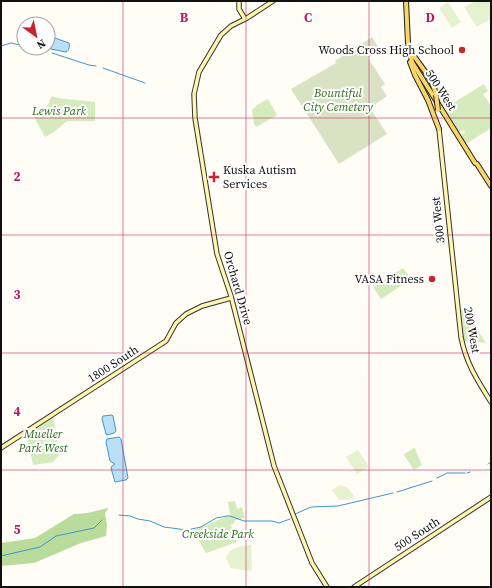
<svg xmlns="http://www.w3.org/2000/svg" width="492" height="588" font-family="'Source Serif 4',serif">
<rect width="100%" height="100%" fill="#fffdf5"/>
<!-- green -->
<g fill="#d5ebbd">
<path d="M418,59l13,17 2,-1 12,23 8,5 31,-19 4,7 -5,3 8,12v22l-25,16 -5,-8 4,-4 -1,-2 -5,2 -21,-30 -1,-11z"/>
<path d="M52,96l6,2 37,4v19h-28l-13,11 -9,5 -11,-20 12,-9z"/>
<path d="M268,99l9,16 -21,12 -2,-3 -2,-14 5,-5z"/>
<path d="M403,268l6,8 -2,6 -26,17 -8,-12z"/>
<path d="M464,309l22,34 -15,-2 -7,1 -3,-14 2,-1 -2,-17z"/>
<path d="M53,416l7,38 -7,8 -20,3 -5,-25 -3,-5z"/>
<path d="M414,448h1l3,8 4,9 -8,5 -10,-15h-1z"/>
<path d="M235,501l2,8 5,-2 3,11 -7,2h-3l-1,3 -3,2 6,17 -31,11 -9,-15 -2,-8 35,-15 -2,-13z"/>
</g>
<!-- forest -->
<path fill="#b9dc9c" d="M109,508l-4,5 2,12 -1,11 -25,7 -47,20 -33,3v-23l34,-5 39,-24 13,-1z"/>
<!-- cemetery -->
<path fill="#d9e3c4" d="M372,37l8,13 -12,8 17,26 -4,3 6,9 -17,12 17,26 -48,30 -48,-75 45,-26 -1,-2z"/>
<!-- pitch -->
<g fill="#e6f2cf">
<path d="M476,1h11l4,2v16l-13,7h-2l-12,-19z"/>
<path d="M448,2l13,20 -9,6 -13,-20z"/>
<path d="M55,438c3,8 -1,14 -9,16l-2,-2 -2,-11z"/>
<path d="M358,450l11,17 -12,7 -11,-17z"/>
<path d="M340,485l8,3 6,8 -6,4h-9l-7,-10z"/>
<path d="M251,545l1,24 -2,2 -20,-3 -4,-11c4,-10 16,-11 25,-12z"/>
</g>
<!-- water -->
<g fill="#b9e0f7" stroke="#3f96cf">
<path d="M55,38l14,5c1,2 0,8 -3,9l-15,-3 -1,-2z"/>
<path d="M112,415l1,1 3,15 -2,2 -7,2 -1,-1 -4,-15 1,-3z"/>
<path d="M119,437l2,2 7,39 -2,2 -11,2 -4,-14 1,-2 3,-2 -5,-3 -4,-19 1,-3z"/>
</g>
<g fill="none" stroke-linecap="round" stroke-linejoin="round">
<!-- stream -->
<g stroke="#3f96cf" stroke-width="1">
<path d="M1,46l10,-3 13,3"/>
<path d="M31,48l3,1"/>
<path d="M52,53l37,12 7,1"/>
<path d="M103,68l42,15"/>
<path d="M488,464l3,-2"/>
<path d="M467,473l3,-1"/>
<path d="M437,478l10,-5h18"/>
<path d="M397,492l35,-11"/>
<path d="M295,514l16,-7 27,-1 55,-13"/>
<path d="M119,515l11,1 8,3 12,2 14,6 23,3 14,-3 15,-9 11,-2h3l14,5h28l7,2 11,-4"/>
<path d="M1,556l39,-9 16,-11 38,-8 8,-8"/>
</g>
<defs>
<g id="secondary">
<path d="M239,1v8l6,10"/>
<path d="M273,1l-26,17 -16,8 -10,9 -22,37 -5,22 1,24 22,136 14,42 43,170 38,97 15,24"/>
<path d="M439,129l22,208c5,26 16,43 30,65"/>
<path d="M1,448l165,-107 10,-18 10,-9 16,-8 29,-8"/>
<path d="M354,587l137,-90"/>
</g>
<g id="primary">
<path d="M406,1l2,42 4,19 63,101 2,1 14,22"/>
<path d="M410,50c9,15 23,28 26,45"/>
<path d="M410,62l5,13 13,25 11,29"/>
</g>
</defs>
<!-- secondary casing -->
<use href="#secondary" stroke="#333" stroke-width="5.5"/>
<!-- primary casing -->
<use href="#primary" stroke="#222" stroke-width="6"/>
<!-- secondary -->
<use href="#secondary" stroke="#fff6b0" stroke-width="3.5"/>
<!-- primary -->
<use href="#primary" stroke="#f9d66b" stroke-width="4"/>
<defs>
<path id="primary-bridge" d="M436,95l2,15"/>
</defs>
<!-- primary-bridge casing -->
<use href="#primary-bridge" stroke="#222" stroke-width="6" stroke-linecap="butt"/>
<!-- primary-bridge -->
<use href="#primary-bridge" stroke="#f9d66b" stroke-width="4"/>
</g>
<!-- grid -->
<path fill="none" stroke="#c2185b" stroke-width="1" stroke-opacity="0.55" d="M123,1v586M246,1v586M369,1v586M1,118h490M1,235h490M1,353h490M1,470h490"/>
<!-- markers -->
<g fill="#c4262e" stroke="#fff" stroke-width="1.5">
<circle cx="462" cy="50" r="4"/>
<path d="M212 171h4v4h4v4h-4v4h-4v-4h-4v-4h4z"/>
<circle cx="432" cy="279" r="4"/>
</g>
<g text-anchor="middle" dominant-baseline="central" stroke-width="4" stroke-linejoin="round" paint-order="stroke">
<!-- poi labels -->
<g font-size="12" fill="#111" stroke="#fff" text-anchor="end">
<text x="454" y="50">Woods Cross High School</text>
<text x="223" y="170" text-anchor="start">Kuska Autism<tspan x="223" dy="14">Services</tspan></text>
<text x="424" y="279">VASA Fitness</text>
</g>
<!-- street labels -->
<g font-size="12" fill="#111" stroke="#fff">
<text transform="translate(441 90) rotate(57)">500 West</text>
<text transform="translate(438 220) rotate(-96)">300 West</text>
<text transform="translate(238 288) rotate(74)">Orchard Drive</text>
<text transform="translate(472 330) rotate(80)">200 West</text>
<text transform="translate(113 364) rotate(-33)">1800 South</text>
<text transform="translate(417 534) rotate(-33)">500 South</text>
</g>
<!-- park labels -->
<g font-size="12" font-style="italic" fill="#2f6b1f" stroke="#fff">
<text x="338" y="93">Bountiful<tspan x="338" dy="14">City Cemetery</tspan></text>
<text x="59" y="111">Lewis Park</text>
<text x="43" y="434">Mueller<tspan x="43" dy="14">Park West</tspan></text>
<text x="218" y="534">Creekside Park</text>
</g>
</g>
<g font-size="13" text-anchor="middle" font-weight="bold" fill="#c2185b" stroke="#fff" stroke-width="4" stroke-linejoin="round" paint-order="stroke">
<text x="184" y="22">B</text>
<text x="308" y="22">C</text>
<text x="430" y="22">D</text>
<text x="17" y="181">2</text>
<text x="17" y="299">3</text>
<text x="17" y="416">4</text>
<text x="17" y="534">5</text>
</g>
<!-- border -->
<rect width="492" height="588" fill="none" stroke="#111111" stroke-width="4"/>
<!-- north arrow -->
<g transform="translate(36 36) rotate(147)"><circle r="19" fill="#ffffff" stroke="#a0a0a0"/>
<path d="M0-3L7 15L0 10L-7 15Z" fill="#c4262e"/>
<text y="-6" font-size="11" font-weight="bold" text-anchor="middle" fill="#111111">N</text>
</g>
</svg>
